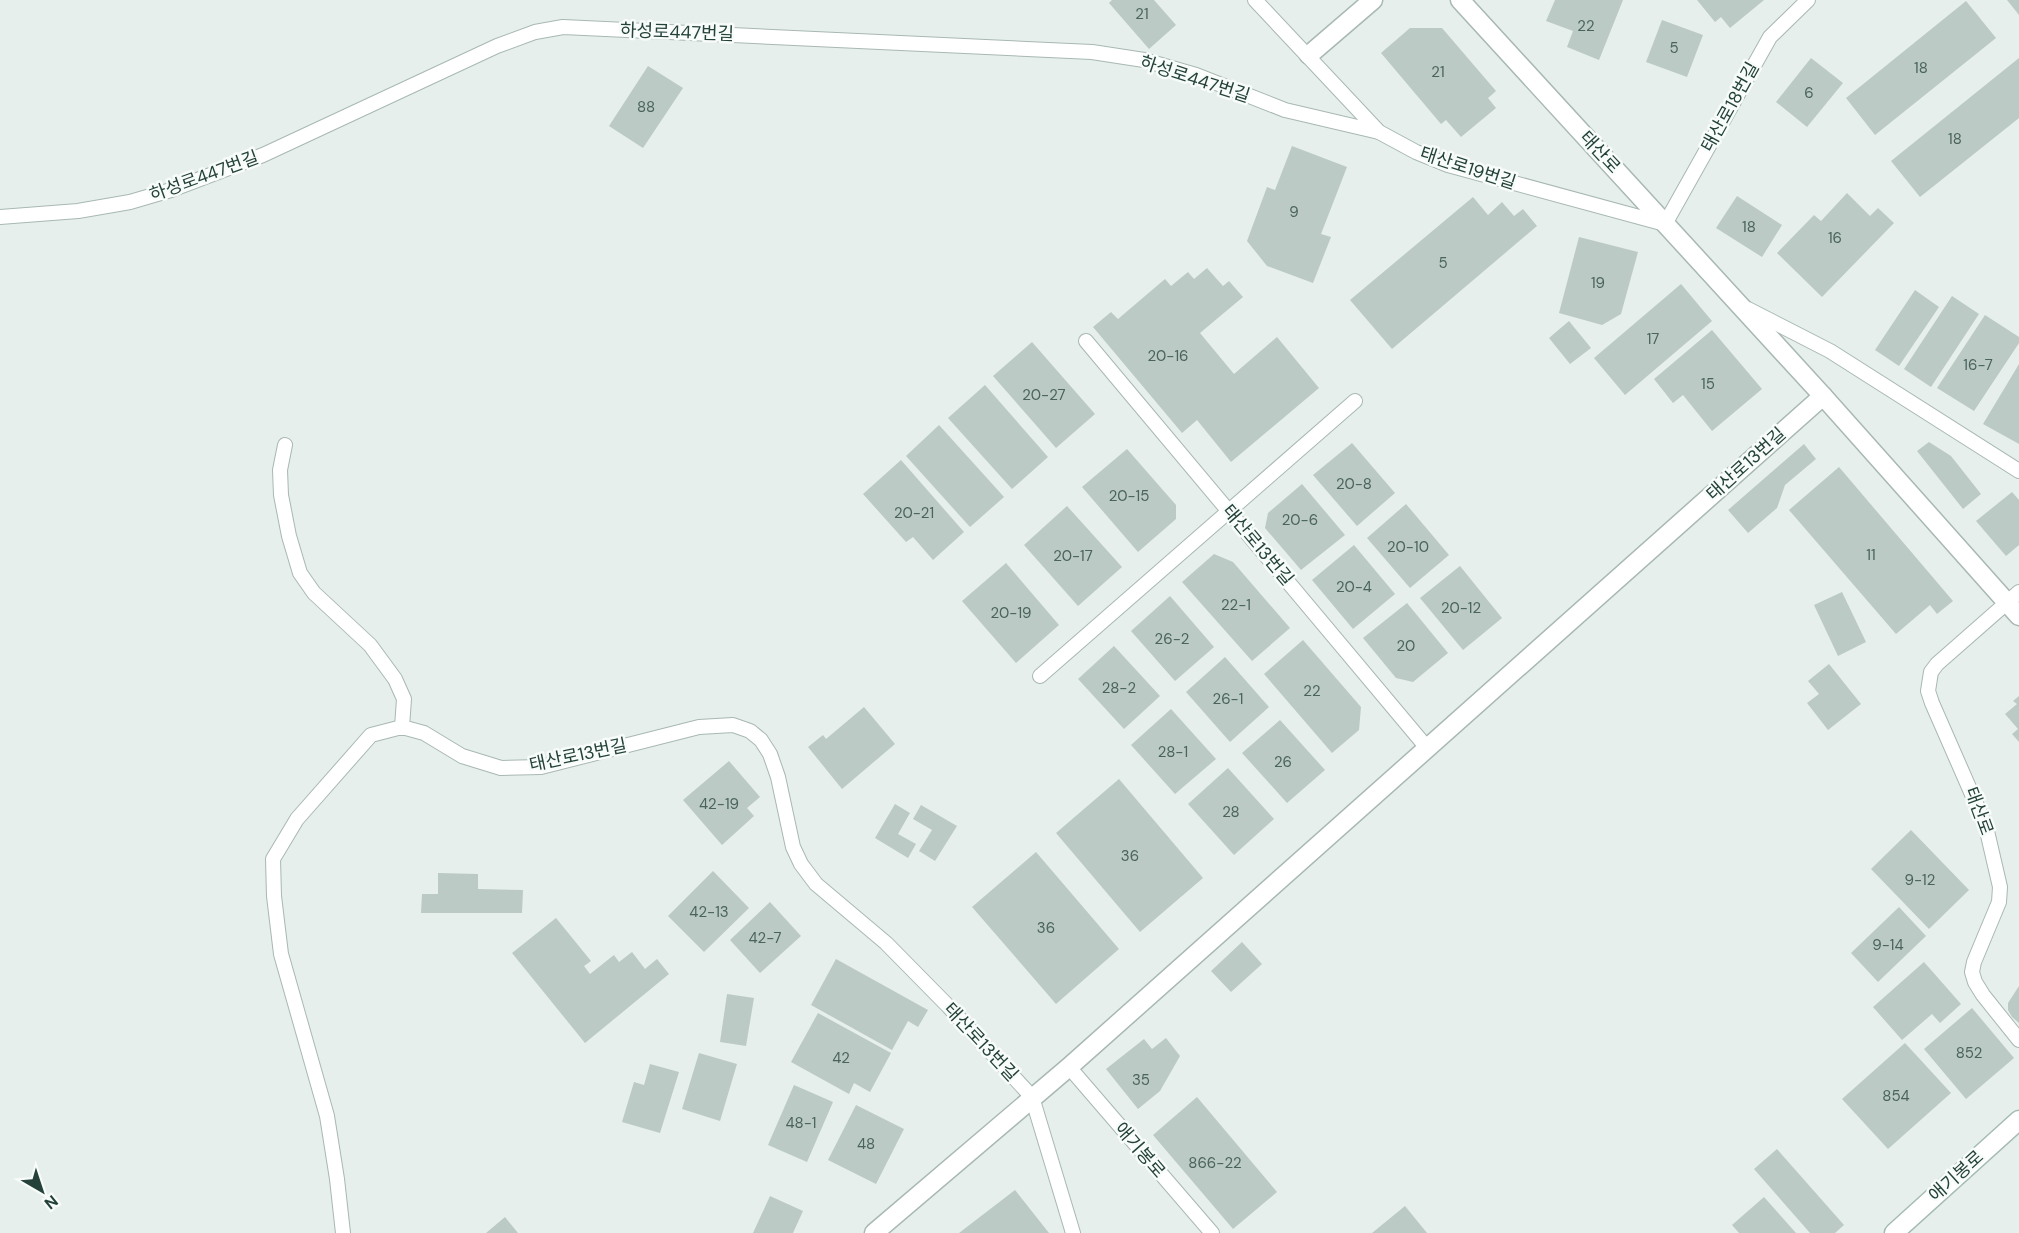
<svg xmlns="http://www.w3.org/2000/svg" width="2019" height="1233" font-family="'DM Sans','Noto Sans KR',sans-serif">
<rect width="100%" height="100%" fill="#e6efeb"/>
<!-- building -->
<g fill="#bbcac4">
<path d="M1112,0h42l22,25 -27,24 -40,-46z"/>
<path d="M1555,0h68l-24,60 -32,-13 6,-16 -27,-10z"/>
<path d="M1697,0h67l-34,28 -9,-11 -6,5z"/>
<path d="M2007,0h12v15z"/>
<path d="M1966,1l30,37 -121,97 -29,-37z"/>
<path d="M1662,20l41,15 -16,42 -41,-15z"/>
<path d="M1410,28h32l54,63 -8,7 8,10 -35,29 -15,-17 -5,4 -60,-71z"/>
<path d="M1811,58l32,25 -36,44 -31,-25z"/>
<path d="M2019,58v60l-99,79 -29,-36z"/>
<path d="M648,66l35,22 -40,60 -34,-22z"/>
<path d="M1292,146l55,21 -26,67 10,3 -18,46 -46,-17 -20,-25 20,-54 8,3z"/>
<path d="M1847,193l23,23 8,-8 16,15 -72,74 -45,-44 37,-38 7,6z"/>
<path d="M1737,196l45,29 -20,32 -46,-29z"/>
<path d="M1473,197l15,18 14,-13 12,14 9,-7 14,17 -145,123 -42,-49z"/>
<path d="M1579,237l59,15 -17,62 -19,11 -43,-12z"/>
<path d="M1207,268l16,18 6,-5 14,16 -43,36 34,41 43,-37 42,51 -88,74 -34,-42 -15,13 -89,-106 18,-15 7,7 47,-40 6,7 17,-14 6,7z"/>
<path d="M1681,284l31,37 -87,74 -31,-37z"/>
<path d="M1915,290l24,17 -40,59 -24,-16z"/>
<path d="M1952,296l27,18 -48,73 -27,-18z"/>
<path d="M1985,315l34,22v6l-45,68 -37,-23z"/>
<path d="M1569,321l22,27 -21,16 -21,-26z"/>
<path d="M1712,330l50,59 -50,42 -29,-36 -10,8 -19,-24z"/>
<path d="M1032,342l63,72 -39,34 -63,-72z"/>
<path d="M2019,364v80l-36,-20z"/>
<path d="M985,385l63,72 -36,32 -64,-71z"/>
<path d="M939,425l65,72 -34,30 -64,-71z"/>
<path d="M1929,442l22,14 30,38 -18,15 -46,-58z"/>
<path d="M1352,443l43,50 -38,33 -44,-51z"/>
<path d="M1804,444l12,15 -31,26 -8,23 -29,25 -20,-23z"/>
<path d="M1127,449l49,56v14l-38,33 -56,-65z"/>
<path d="M901,460l63,72 -31,28 -20,-23 -7,5 -43,-48z"/>
<path d="M1839,467l114,134 -16,13 -7,-9 -34,29 -107,-124z"/>
<path d="M1302,484l43,51 -44,35 -36,-42 3,-15z"/>
<path d="M2012,492l7,8v45l-13,11 -30,-35z"/>
<path d="M1406,504l43,51 -39,33 -43,-50z"/>
<path d="M1067,506l55,61 -44,39 -54,-61z"/>
<path d="M1354,545l41,49 -42,35 -41,-49z"/>
<path d="M1214,554l19,8 57,66 -38,33 -70,-79z"/>
<path d="M1006,563l53,62 -43,38 -54,-62z"/>
<path d="M1460,566l42,52 -39,32 -43,-52z"/>
<path d="M1842,592l24,50 -28,14 -24,-51z"/>
<path d="M1170,596l44,51 -39,34 -44,-50z"/>
<path d="M1407,603l41,50 -35,29 -17,-4 -33,-40z"/>
<path d="M1303,640l58,67 -2,23 -27,23 -68,-79z"/>
<path d="M1114,646l46,50 -36,33 -46,-50z"/>
<path d="M1225,657l44,50 -39,35 -44,-50z"/>
<path d="M1829,664l32,40 -33,26 -21,-27 12,-9 -11,-13z"/>
<path d="M2019,696v46l-7,-8 6,-5 -13,-15 12,-10 -4,-3z"/>
<path d="M864,707l31,37 -53,45 -34,-42 15,-12 3,4z"/>
<path d="M1171,709l45,50 -41,35 -44,-49z"/>
<path d="M1280,720l45,50 -38,33 -45,-50z"/>
<path d="M729,761l31,36 -13,11 7,8 -32,29 -39,-45z"/>
<path d="M1228,768l46,51 -40,36 -46,-51z"/>
<path d="M1119,779l84,99 -63,54 -84,-99z"/>
<path d="M895,804l15,9 -12,21 18,10 -8,14 -33,-20z"/>
<path d="M921,805l36,21 -22,35 -16,-10 13,-21 -19,-11z"/>
<path d="M1911,830l58,60 -40,39 -58,-60z"/>
<path d="M1036,852l83,97 -63,55 -84,-97z"/>
<path d="M713,871l36,37 -45,44 -36,-36z"/>
<path d="M438,873l40,1v15l45,1 -1,23h-101l1,-19h16z"/>
<path d="M770,902l31,34 -41,37 -30,-33z"/>
<path d="M1899,907l27,29 -48,46 -27,-29z"/>
<path d="M556,918l35,43 -7,5 6,8 24,-19 5,7 13,-10 13,17 12,-10 12,15 -84,69 -73,-90z"/>
<path d="M1242,942l20,22 -31,28 -20,-21z"/>
<path d="M836,959l92,51 -10,17 -10,-6 -16,29 -81,-45z"/>
<path d="M1924,962l37,42 -21,19 -8,-9 -30,26 -29,-33z"/>
<path d="M2019,986v37l-7,-6 -4,-7v-7z"/>
<path d="M727,994l27,4 -8,48 -26,-4z"/>
<path d="M1972,1008l42,50 -48,41 -42,-50z"/>
<path d="M818,1013l73,40 -21,39 -16,-9 -5,11 -58,-32z"/>
<path d="M1166,1038l14,18 -20,35 -22,18 -32,-40 38,-30 8,10z"/>
<path d="M1905,1043l46,50 -63,56 -46,-50z"/>
<path d="M699,1053l38,11 -17,57 -38,-12z"/>
<path d="M650,1064l29,8 -19,61 -38,-11 12,-40 10,3z"/>
<path d="M794,1085l39,17 -26,60 -39,-17z"/>
<path d="M1197,1097l80,95 -44,37 -80,-94z"/>
<path d="M856,1105l48,24 -28,55 -48,-24z"/>
<path d="M1777,1149l67,76 -9,8h-25l-56,-64z"/>
<path d="M1015,1190l34,43h-90z"/>
<path d="M770,1196l33,15 -10,22h-40z"/>
<path d="M1764,1197l32,36h-57l-7,-8z"/>
<path d="M1405,1206l22,27h-55z"/>
<path d="M505,1217l13,16h-32z"/>
</g>
<g fill="none" stroke-linecap="round" stroke-linejoin="round">
<defs>
<g id="service">
<path d="M1255,0l124,132 37,20 32,13 217,59 105,-187 38,-37"/>
<path d="M0,217l78,-6 52,-9 41,-12 92,-35 234,-109 38,-14 28,-5 529,25 52,8 52,15 89,35 94,22"/>
<path d="M1748,309l82,42 189,120"/>
<path d="M1086,341l342,408"/>
<path d="M285,445l-5,25 1,25 8,41 11,37 14,20 56,52 25,34 9,20 -2,28"/>
<path d="M2019,592l-82,72 -6,8 -3,19 4,12 46,105 9,23 13,56 -1,15 -25,60 -2,10 3,10 8,13 36,45"/>
<path d="M1040,676l315,-275"/>
<path d="M1069,1067l143,166"/>
<path d="M343,1233l-6,-54 -10,-63 -46,-162 -7,-58 -1,-37 24,-40 74,-84 31,-8 22,6 38,23 39,12 40,-1 158,-40 34,-2 17,6 11,9 9,14 8,23 15,70 8,17 15,20 70,59 63,64 83,90 41,136"/>
</g>
<g id="minor">
<path d="M1460,0l363,396 196,220"/>
<path d="M1309,55l64,-55"/>
<path d="M874,1233l195,-166 754,-671"/>
</g>
<path id="secondary" d="M1894,1233l125,-113"/>
</defs>
<!-- service casing -->
<use href="#service" stroke="#a8b8b2" stroke-width="16"/>
<!-- minor casing -->
<use href="#minor" stroke="#a8b8b2" stroke-width="21"/>
<!-- secondary casing -->
<use href="#secondary" stroke="#a4bbb3" stroke-width="21"/>
<!-- service -->
<use href="#service" stroke="#fff" stroke-width="14"/>
<!-- minor -->
<use href="#minor" stroke="#fff" stroke-width="18"/>
<!-- secondary -->
<use href="#secondary" stroke="#fff" stroke-width="18"/>
</g>
<g text-anchor="middle" dominant-baseline="central" stroke-width="5" stroke-linejoin="round" paint-order="stroke">
<!-- number labels -->
<g font-size="15" fill="#4a645c">
<text x="1142" y="14">21</text>
<text x="1586" y="26">22</text>
<text x="1674" y="48">5</text>
<text x="1921" y="68">18</text>
<text x="1438" y="72">21</text>
<text x="1809" y="93">6</text>
<text x="646" y="107">88</text>
<text x="1955" y="139">18</text>
<text x="1294" y="212">9</text>
<text x="1749" y="227">18</text>
<text x="1835" y="238">16</text>
<text x="1443" y="263">5</text>
<text x="1598" y="283">19</text>
<text x="1653" y="339">17</text>
<text x="1168" y="356">20-16</text>
<text x="1978" y="365">16-7</text>
<text x="1708" y="384">15</text>
<text x="1044" y="395">20-27</text>
<text x="1354" y="484">20-8</text>
<text x="1129" y="496">20-15</text>
<text x="914" y="513">20-21</text>
<text x="1300" y="520">20-6</text>
<text x="1408" y="547">20-10</text>
<text x="1871" y="555">11</text>
<text x="1073" y="556">20-17</text>
<text x="1354" y="587">20-4</text>
<text x="1236" y="605">22-1</text>
<text x="1461" y="608">20-12</text>
<text x="1011" y="613">20-19</text>
<text x="1172" y="639">26-2</text>
<text x="1406" y="646">20</text>
<text x="1119" y="688">28-2</text>
<text x="1312" y="691">22</text>
<text x="1228" y="699">26-1</text>
<text x="1173" y="752">28-1</text>
<text x="1283" y="762">26</text>
<text x="719" y="804">42-19</text>
<text x="1231" y="812">28</text>
<text x="1130" y="856">36</text>
<text x="1920" y="880">9-12</text>
<text x="709" y="912">42-13</text>
<text x="1046" y="928">36</text>
<text x="765" y="938">42-7</text>
<text x="1888" y="945">9-14</text>
<text x="1969" y="1053">852</text>
<text x="841" y="1058">42</text>
<text x="1141" y="1080">35</text>
<text x="1896" y="1096">854</text>
<text x="801" y="1123">48-1</text>
<text x="866" y="1144">48</text>
<text x="1215" y="1163">866-22</text>
</g>
<!-- street labels -->
<g font-size="18" fill="#24423a" stroke="#f7fbf9">
<text transform="translate(677 32) rotate(2)">하성로447번길</text>
<text transform="translate(1195 79) rotate(18)">하성로447번길</text>
<text transform="translate(1730 107) rotate(-61)">태산로18번길</text>
<text transform="translate(1600 152) rotate(47)">태산로</text>
<text transform="translate(1468 168) rotate(18)">태산로19번길</text>
<text transform="translate(204 176) rotate(-20)">하성로447번길</text>
<text transform="translate(1746 464) rotate(-42)">태산로13번길</text>
<text transform="translate(1258 545) rotate(50)">태산로13번길</text>
<text transform="translate(578 755) rotate(-12)">태산로13번길</text>
<text transform="translate(1979 811) rotate(70)">태산로</text>
<text transform="translate(981 1042) rotate(47)">태산로13번길</text>
<text transform="translate(1140 1150) rotate(49)">애기봉로</text>
<text transform="translate(1956 1176) rotate(-42)">애기봉로</text>
</g>
</g>
<!-- north arrow -->
<g transform="translate(42 1191) rotate(141)" stroke="#f7fbf9" stroke-width="4.5" paint-order="stroke">
<path d="M0-4.5L10 22L0 15L-10 22Z" fill="#24423a"/>
<text y="-9" font-size="16" font-weight="bold" text-anchor="middle" fill="#24423a">N</text>
</g>
</svg>
